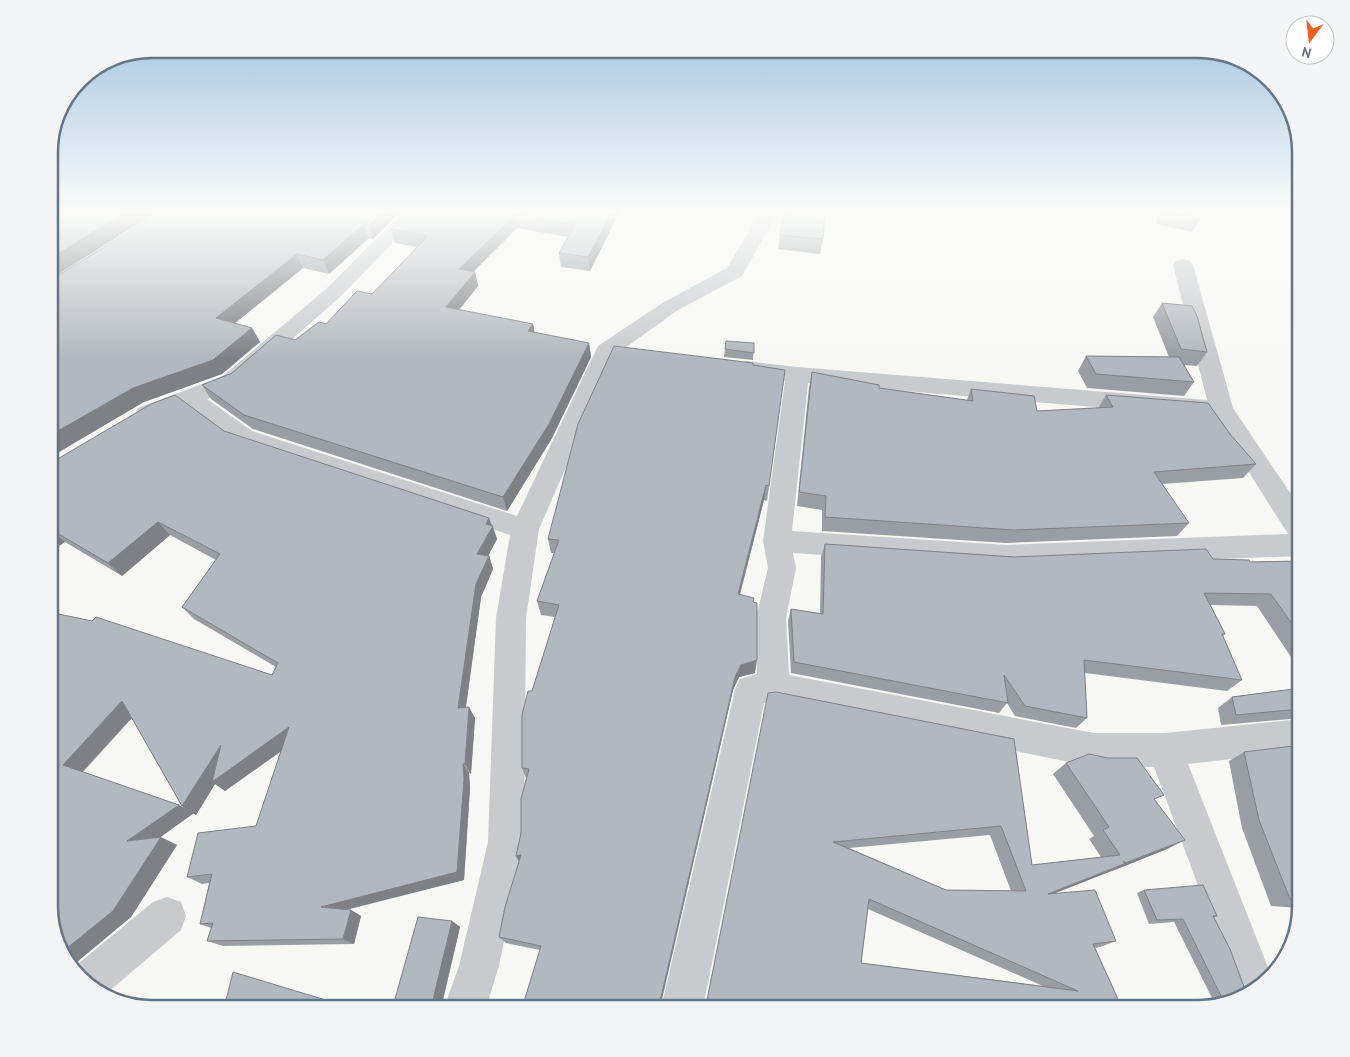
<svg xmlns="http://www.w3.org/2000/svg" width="1350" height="1057" font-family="'PT Sans',sans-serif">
<rect width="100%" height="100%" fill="#f7f8f4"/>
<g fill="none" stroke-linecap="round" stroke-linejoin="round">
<!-- minor -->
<g fill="#c7cbce" fill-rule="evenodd">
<path d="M404,211h20l-84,86 -101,89 -32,13 45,32 265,85 81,-170 66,-44 63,-34 25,-42 3,-15h18l-3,15 -28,50 -64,34 -63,45 -76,174 -13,89 -2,224 -25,124 -13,42h-42l15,-42 29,-124 8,-224 14,-83 -276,-92 -48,-35 -39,14 -9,-2 -3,-6 3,-6 85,-32 103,-87z"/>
<path d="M1183,259l7,2 3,4 40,143 68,101v47l-295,11 -213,-14 3,15 -10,50 3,57 305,58h71l136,-14v32l-113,13 83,211 -27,23 -4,1 -86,-232h-60l-321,-65 -9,1 -61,305h-42l74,-318 5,-11 17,-5 -1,-56 12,-50 -5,-27 22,-160 -47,-8 -3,-5 3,-5 8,-2 51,6 410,33 -34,-135 3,-4zM808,383l406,34 74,117 -282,11 -214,-14z"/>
<path d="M167,897l14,5 5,14 -5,14 -74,63 -18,-6 -16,-19 80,-66z"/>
</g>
</g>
<!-- wall -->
<g fill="#999ea4" fill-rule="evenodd">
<path d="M162,211h239l-28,28 -4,-1 -40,36 -26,-6 -68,55 17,5 8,14 -38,32 -78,28z"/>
<path d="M409,211h211l-30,60 -29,-4 -2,-14 9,-16 -51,-9 -44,44h2l3,14 -19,24 74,14 2,9 54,10 2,14 -39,81 -45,73 -254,-82 -42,-30 -9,-14 30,-12 94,-49 46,-30 45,-47 -22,-4 -4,-14z"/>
<path d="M1158,211h43l-1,8 -8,13 -36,-8z"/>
<path d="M780,235l43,4 -3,15 -42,-5z"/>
<path d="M1162,303l45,49 -10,14 -13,-1 10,17 -10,14 -97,-8 -9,-17 8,-15 83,1 -16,-40z"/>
<path d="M726,341l28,2 -1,17 -29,-3z"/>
<path d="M753,365l32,5 -18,131 -3,-1 -24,95 13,7 2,71 -16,4 -6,13 -73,316 46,-1 60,-300 248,34 18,126 69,-8 -12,-18 5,-3 -41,-62 13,-11 90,37 11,49 -112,44 61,48 -16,6 -5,1 27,60h-600l18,-58 -34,-7 -7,-6 20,-75 -3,-6 5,-23 5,-55 -4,-10 10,-77 23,-74 -14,-2 -4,-14 17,-48h-3l-3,-14zM990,835l21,56 -65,-1 -97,-42zM868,909l175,77 -182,-23z"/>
<path d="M812,372l67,16 88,12 4,-11 66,22 61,-3 8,-13 124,39 26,30 -13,14 -81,6 27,39 -12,13 -171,7 -184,-12v-21l-25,-4 12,-119z"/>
<path d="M224,431l269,95 4,13 -9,17h1l4,13 -12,28 -15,111 9,10 -4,56 -2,-1 1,15 -6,92 -118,30h5l10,6 -7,28 -131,2 -16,-5 4,-13 -11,-4 9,-41 -7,1 -15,-7 69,-51 25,-75 -56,40 -10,-7 -19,31 -14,-9 -50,-88 -49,54 96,33 15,8 -34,24 17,8 -46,72 -59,49 -23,-354 223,63 4,-8 -82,-48 -12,-12 34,-47 -46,-25 -48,41 -57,-34 -16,10v-88z"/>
<path d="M825,544l189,13 199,2 37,3 51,-1v111l-44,-66 -46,-1 14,29 -2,2 19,44 -15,11 -142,-18 2,45 -11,10 -61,-12 -8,-13 -8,10 -208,-40 -3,-52 3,-12 29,5 1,-57z"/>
<path d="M1301,688v30l-80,7 -3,-17 14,-11z"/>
<path d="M1301,745v161l-1,2 -29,-2 -29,-78 -13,-67 15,-9z"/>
<path d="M1144,890l73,26 -3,1 30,81 -29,6 -41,-82 -25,2 -12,-31z"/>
<path d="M452,921l8,6 -19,81h-41l-7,-2z"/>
</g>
<!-- shaded-wall -->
<g fill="#7d8186">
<path d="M128,211h31l-110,69v-21z"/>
<path d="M383,211h18l-28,28 -4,-14z"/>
<path d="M612,211h8l-30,60 -2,-14z"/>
<path d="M515,215l2,13 -55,55 -3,-14z"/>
<path d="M364,224l5,14 -40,36 -6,-14z"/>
<path d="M297,254l6,14 -79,64 -8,-14z"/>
<path d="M475,272l3,14 -28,35 -4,-14z"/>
<path d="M533,324l2,14 -7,-7z"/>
<path d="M252,328l8,14 -38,32 -78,28 -95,56v-22l84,-48z"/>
<path d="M589,343l2,14 -39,81 -45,73 -4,-14z"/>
<path d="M766,485l-2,15 -28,108 2,-14z"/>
<path d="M489,518l8,21 -15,28 -5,-13 9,-30z"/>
<path d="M158,522l12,13 -48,41 -14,-13z"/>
<path d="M50,529l15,13 -16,10v-22z"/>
<path d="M489,556l4,13 -12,28 -17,122 -6,-11 18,-124z"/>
<path d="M757,660l-2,13 -16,4 -6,13 -73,318 -1,-2 76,-329 6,-12z"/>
<path d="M122,701l15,11 -57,62 -17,-9z"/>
<path d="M469,707l6,11 -4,56 -6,-10z"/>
<path d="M289,727l11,11 -75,53 -10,-7 -19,31 -14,-9 39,-61z"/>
<path d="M463,764l6,9 1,15 -6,92 -132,33 -11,-6z"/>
<path d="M179,805l15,8 -50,36 -17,-8z"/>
<path d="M161,837l16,8 -46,72 -59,49 -11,-13z"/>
<path d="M1185,840l-18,9 -57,23 15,-9z"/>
<path d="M521,855v10l-5,-9z"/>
<path d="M1124,864l-15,8 -74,29 13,-7z"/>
<path d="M351,910l10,6 -7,28 -11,-5z"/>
<path d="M452,921l8,6 -19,81h-10z"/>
</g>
<!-- building -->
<g fill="#b2b8bf" stroke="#7d8186" fill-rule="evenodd">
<path d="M49,211h79l-79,48z"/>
<path d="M162,211h221l-14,14 -5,-1 -41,36 -26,-6 -81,64 36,10 -39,32 -80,28 -84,48v-155z"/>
<path d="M409,211h203l-24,46 -29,-4 16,-28 -60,-10 -56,54 16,3 -29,35 87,17 -5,7 61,12 -40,81 -46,73 -259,-82 -42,-30 30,-12 44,-38 19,5 24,-18 7,2 31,-33 15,3 56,-58 -37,-7z"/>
<path d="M784,211h41l-2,28 -43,-4z"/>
<path d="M1166,211h35l-1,8z"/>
<path d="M1162,303l30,3 5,10 10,36 -26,-3z"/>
<path d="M726,341l28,2v10l-29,-4z"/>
<path d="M614,346l139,17v2l32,5 -16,116 -3,-1 -28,109 16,4 -1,4 4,1v57l-16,5 -6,12 -76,329 47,-1 62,-312 8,-1 238,47 18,126 88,-10 -17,-25 6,-3 -43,-64 23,-9 19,4h29l27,37 -10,4 31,41 -60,23 -1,-2v3l-76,30 47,-4 21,51 -23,3 29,64h-600l19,-62 -42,-9 6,-30 16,-52 -5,1 5,-23v-34l8,-30 -7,-1v-53l6,-24h4l27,-86 -22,-4 22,-61 -11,-1 30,-115zM1001,826l25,65 -80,-1 -113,-48zM869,899l209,92 -217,-28z"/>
<path d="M1086,356l93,1 15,25 -98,-8z"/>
<path d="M812,372l67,13v3l94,13 -2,-12 63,7 3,15 76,-4 -7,-12 102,8 22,31 26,30 -102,8 35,51 -175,7 -189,-13 1,-21 -27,-4z"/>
<path d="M175,395l49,36 265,87 -3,6 7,2 -16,28 12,2 -13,28 -18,124 11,-1 -4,57h-2l1,15 -7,93 -136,35 30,3 -8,29 -136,2 6,-18 -13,1 12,-50 -25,3 11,-44 58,-7 33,-99 -77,55 9,-37 -39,61 -60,-105 -59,64 116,40 -52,36 34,-4 -48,74 -52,42 -1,-2 -11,-39v-300l43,9 4,-4 176,58 6,-12 -96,-56 38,-53 -62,-32 -50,41 -58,-34 -1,1v-66l102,-60z"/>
<path d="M825,544l189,13 192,-8 7,10 36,1 1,2 51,-1v76l-30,-43 -67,-1 21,41h-3l20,46 -158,-20 3,58 -62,-12 -21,-31 4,28 -214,-41 -3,-53 32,5z"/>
<path d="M1301,688v21l-65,6 -4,-18z"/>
<path d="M1301,745v156l-11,-2 -31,-79 -15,-68z"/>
<path d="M1203,885l14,31h-4l17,33 17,46 -3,3 -20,4 -41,-83 -26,1 -13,-30z"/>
<path d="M418,917l34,4 -21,87h-17l-21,-2z"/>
<path d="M233,972l119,36h-128z"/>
</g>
<!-- sky -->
<linearGradient id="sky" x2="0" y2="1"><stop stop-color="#98bedf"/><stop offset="0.59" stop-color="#fbfcfa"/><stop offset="1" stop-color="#fbfcfa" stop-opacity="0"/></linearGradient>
<rect width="1350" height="359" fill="url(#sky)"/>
<!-- crop -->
<path d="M0 0H1350V1057H0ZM152 58H1198A94 94 0 0 1 1292 152V906A94 94 0 0 1 1198 1000H152A94 94 0 0 1 58 906V152A94 94 0 0 1 152 58Z" fill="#f3f4f5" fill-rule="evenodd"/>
<path fill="none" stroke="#657587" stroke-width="2.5" d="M152 58H1198A94 94 0 0 1 1292 152V906A94 94 0 0 1 1198 1000H152A94 94 0 0 1 58 906V152A94 94 0 0 1 152 58Z"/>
<!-- north arrow -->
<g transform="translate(1310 40) rotate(195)"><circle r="24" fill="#ffffff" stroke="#c1c8cf"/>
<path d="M0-4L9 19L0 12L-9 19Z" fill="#ee5f1e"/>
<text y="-8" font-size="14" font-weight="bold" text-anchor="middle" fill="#657587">N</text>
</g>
</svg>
